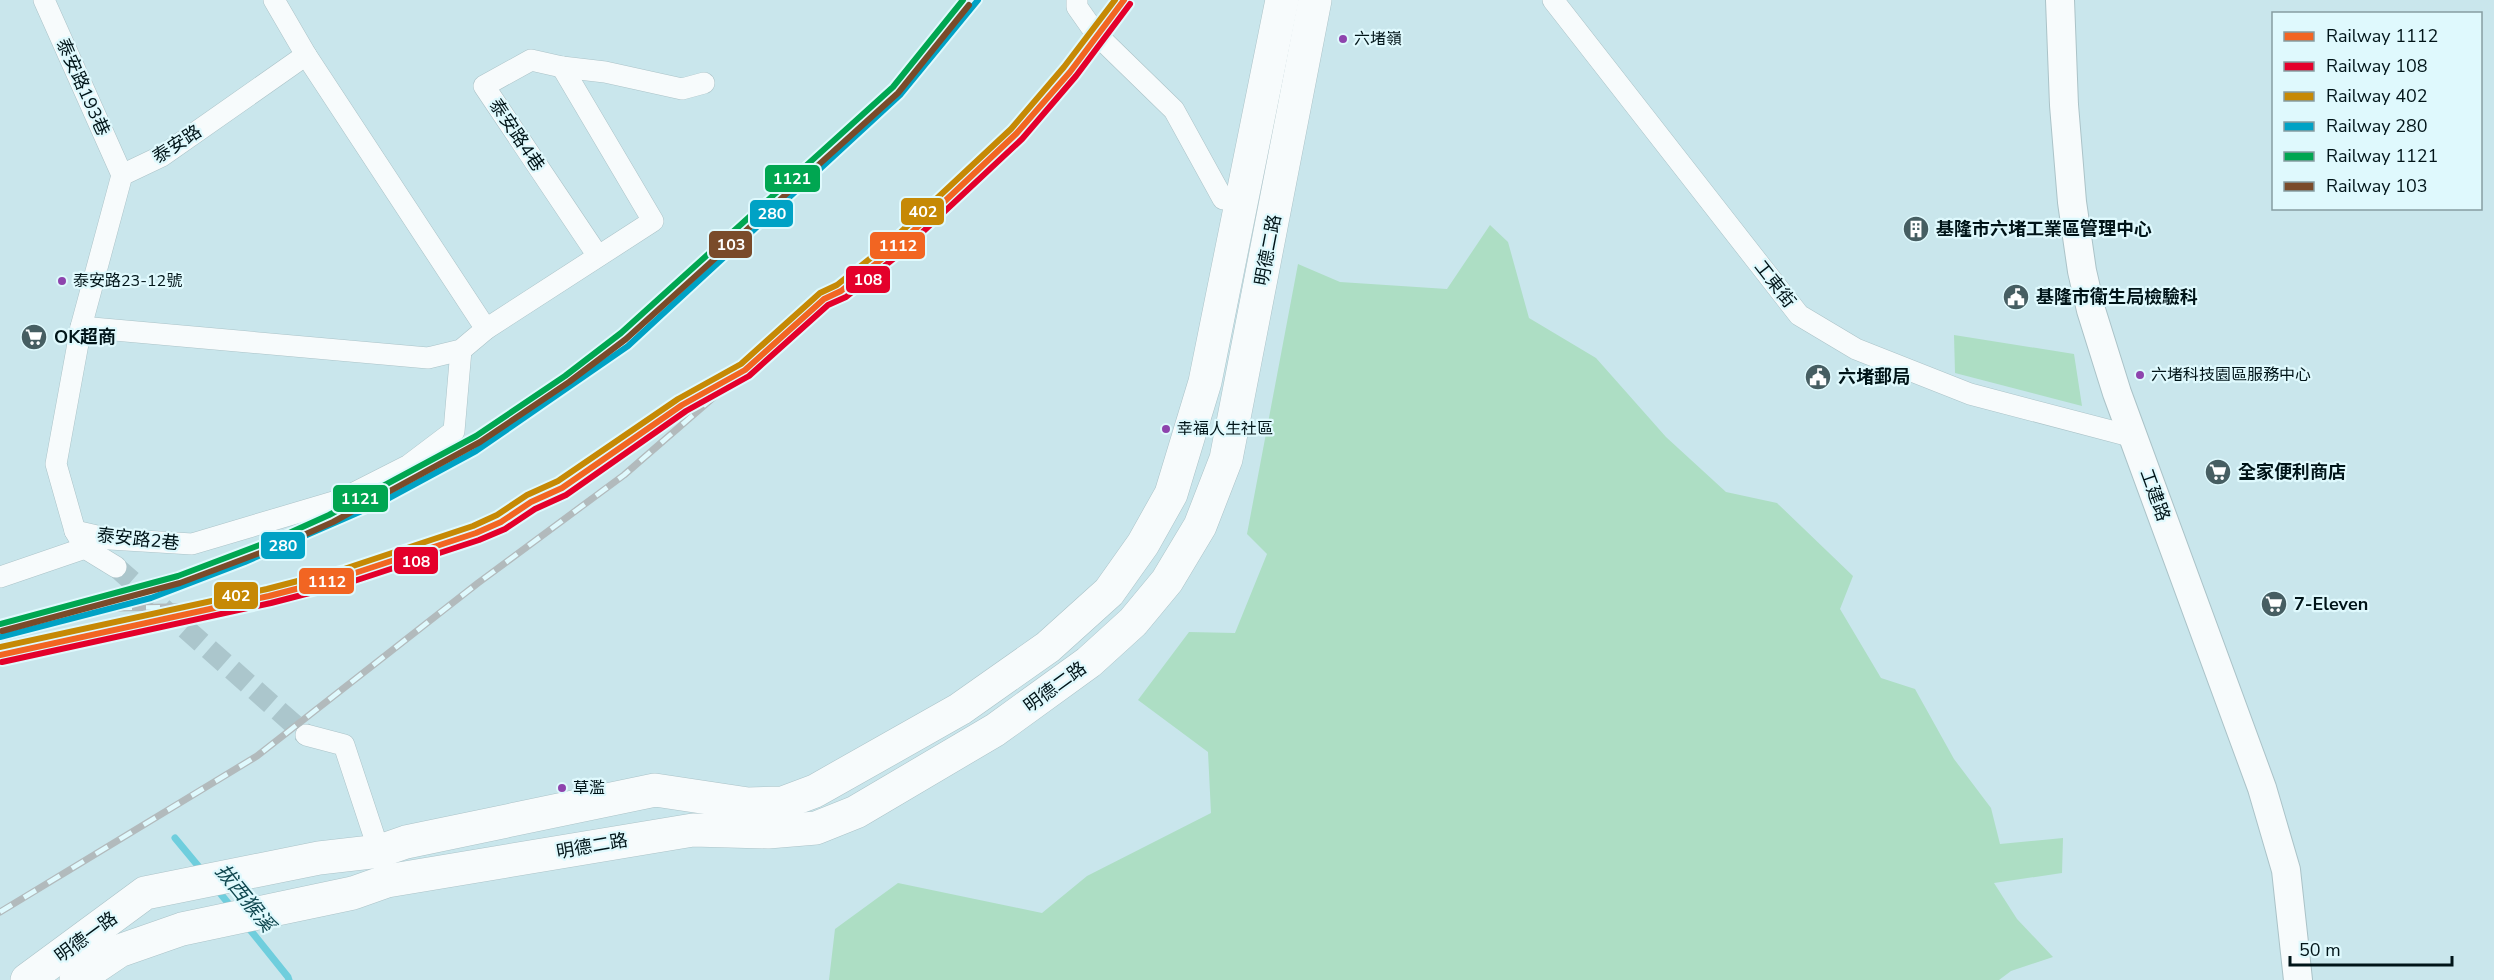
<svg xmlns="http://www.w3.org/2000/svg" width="2494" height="980" font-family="'Nunito Sans','Noto Sans TC',sans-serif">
<rect width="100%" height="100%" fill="#c9e6ec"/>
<!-- green -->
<g fill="#addec4">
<path d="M1490,225l18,17 21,76 67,40 70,79 60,55 51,11 76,73 -13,33 41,69 34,11 39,70 37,49 9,36 63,-6 -1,35 -68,10 23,36 36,38 -42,14 -12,9h-1170l6,-51 63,-46 144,30 45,-37 124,-63 -3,-61 -70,-52 51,-68 46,1 32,-79 -20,-20 51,-270 42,18 107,7z"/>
<path d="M1954,335l120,19 8,52 -127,-33z"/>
</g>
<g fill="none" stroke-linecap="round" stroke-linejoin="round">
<!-- stream -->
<g stroke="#6fcedd" stroke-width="7">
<path d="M175,838l29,35"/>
<path d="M216,888l16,20"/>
<path d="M247,926l41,51 1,3"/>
</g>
<!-- street-tunnel -->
<path stroke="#abc6cc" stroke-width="21" stroke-dasharray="21 10" stroke-linecap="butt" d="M116,567l190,168"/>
<defs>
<g id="street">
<path d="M44,0l78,175"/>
<path d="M274,0l32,55 180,274"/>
<path d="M1077,0v7l19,27 78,76 49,89"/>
<path d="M1553,0l246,315 57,34 114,45 164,43"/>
<path d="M598,256l-114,-170 47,-26 31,7 43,5 77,17 22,-6"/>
<path d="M81,327l347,31 33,-8 25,-21 167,-108 -91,-154"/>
<path d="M75,531l35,8 82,5 148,-44 69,-35 45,-34 7,-81"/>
<path d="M116,567l-31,-19 -10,-17 -19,-67 25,-137 41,-152 40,-19 144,-101"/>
<path d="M0,577l85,-29"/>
<path d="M306,735l38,10 39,118"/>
</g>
<path id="secondary" d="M2060,0l4,105 8,97 10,69 9,39 26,83 145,395 24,82 12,110"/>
<g id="primary">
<path d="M27,980l118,-87 174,-35 61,-7 26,-9 249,-52 93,14 35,-1 32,-12 145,-82 88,-62 61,-55 34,-48 28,-50 34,-112 77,-382"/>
<path d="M76,980l43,-29 63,-22 171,-36 34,-12 306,-51 75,2 48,-4 40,-16 139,-82 94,-68 44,-40 34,-41 33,-55 26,-67 89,-459"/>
</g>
</defs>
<!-- street casing -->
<use href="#street" stroke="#abc3c8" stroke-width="22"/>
<!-- secondary casing -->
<use href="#secondary" stroke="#abc3c8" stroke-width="30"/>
<!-- primary casing -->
<use href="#primary" stroke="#abc3c8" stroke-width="34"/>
<!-- street -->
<use href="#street" stroke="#f7fbfc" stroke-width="21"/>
<!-- secondary -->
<use href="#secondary" stroke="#f7fbfc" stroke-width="28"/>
<!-- primary -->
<use href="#primary" stroke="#f7fbfc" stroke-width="33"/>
<defs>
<g id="rail">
<path d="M118,608l98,-2"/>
<path d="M0,912l257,-156 221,-173 146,-108 121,-105"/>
</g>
</defs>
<!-- rail casing -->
<use href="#rail" stroke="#b2babc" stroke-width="7"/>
<!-- rail -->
<use href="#rail" stroke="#dff9fd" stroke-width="4.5" stroke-dasharray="14" stroke-linecap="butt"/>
<defs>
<path id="rail-1" d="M0,655l269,-59 77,-20 130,-43 25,-11 30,-20 31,-14 120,-83 63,-35 79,-71 17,-8 51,-40 124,-117 54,-62 54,-72"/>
<path id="rail-2" d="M2,662l269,-59 77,-20 131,-43 26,-11 30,-20 31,-14 120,-84 63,-35 79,-71 18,-8 51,-41 125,-117 54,-63 54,-72"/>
<path id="rail-3" d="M0,647l267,-58 77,-20 129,-43 24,-11 30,-20 31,-14 120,-82 63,-35 79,-71 17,-8 50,-40 124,-116 53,-62 51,-67"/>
<path id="rail-4" d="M0,637l151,-39 94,-36 133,-58 98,-53 152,-105 272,-251 78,-95"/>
<path id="rail-5" d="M0,624l178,-48 100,-38 51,-23 147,-79 89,-60 56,-43 272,-246 70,-87"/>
<path id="rail-6" d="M2,631l178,-48 101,-38 52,-23 147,-80 89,-60 57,-43 272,-246 71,-88"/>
</defs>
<!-- rail-1 casing -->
<use href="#rail-1" stroke="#dff9fd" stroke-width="10"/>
<!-- rail-2 casing -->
<use href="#rail-2" stroke="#dff9fd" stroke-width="10"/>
<!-- rail-3 casing -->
<use href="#rail-3" stroke="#dff9fd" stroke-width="10"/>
<!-- rail-4 casing -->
<use href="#rail-4" stroke="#dff9fd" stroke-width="10"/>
<!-- rail-5 casing -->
<use href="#rail-5" stroke="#dff9fd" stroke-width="10"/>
<!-- rail-6 casing -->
<use href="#rail-6" stroke="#dff9fd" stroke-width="10"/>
<!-- rail-1 -->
<use href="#rail-1" stroke="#f26522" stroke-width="6"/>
<!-- rail-2 -->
<use href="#rail-2" stroke="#e4002b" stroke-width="6"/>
<!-- rail-3 -->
<use href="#rail-3" stroke="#c68905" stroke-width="6"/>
<!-- rail-4 -->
<use href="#rail-4" stroke="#00a2c5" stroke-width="6"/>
<!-- rail-5 -->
<use href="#rail-5" stroke="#00a651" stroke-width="6"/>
<!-- rail-6 -->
<use href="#rail-6" stroke="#7a4b2a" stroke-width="6"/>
</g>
<!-- icons -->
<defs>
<symbol id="building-disc" viewBox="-11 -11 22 22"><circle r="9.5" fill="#465e62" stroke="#dff9fd"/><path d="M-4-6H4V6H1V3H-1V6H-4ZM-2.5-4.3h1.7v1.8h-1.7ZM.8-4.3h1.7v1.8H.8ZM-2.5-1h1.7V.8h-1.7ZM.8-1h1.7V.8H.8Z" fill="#fff"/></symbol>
<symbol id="civic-disc" viewBox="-11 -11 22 22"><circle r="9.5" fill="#465e62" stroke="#dff9fd"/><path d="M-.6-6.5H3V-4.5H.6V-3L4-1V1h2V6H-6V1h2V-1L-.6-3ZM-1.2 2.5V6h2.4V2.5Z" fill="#fff"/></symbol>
<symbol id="supermarket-disc" viewBox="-11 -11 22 22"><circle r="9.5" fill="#465e62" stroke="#dff9fd"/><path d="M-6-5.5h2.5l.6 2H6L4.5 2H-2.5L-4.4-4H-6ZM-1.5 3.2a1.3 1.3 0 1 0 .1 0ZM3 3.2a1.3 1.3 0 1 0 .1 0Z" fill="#fff"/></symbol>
</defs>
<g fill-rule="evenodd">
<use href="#building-disc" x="1901" y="214" width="30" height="30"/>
<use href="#civic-disc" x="2001" y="282" width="30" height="30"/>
<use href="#supermarket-disc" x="19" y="322" width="30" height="30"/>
<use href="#civic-disc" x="1803" y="362" width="30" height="30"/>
<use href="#supermarket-disc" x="2203" y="457" width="30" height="30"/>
<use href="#supermarket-disc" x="2259" y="589" width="30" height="30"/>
</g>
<!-- markers -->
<g fill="#8e44ad" stroke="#dff9fd" stroke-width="2">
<circle cx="1343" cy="39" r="5"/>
<circle cx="62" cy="281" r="5"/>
<circle cx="2140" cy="375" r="5"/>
<circle cx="1166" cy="429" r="5"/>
<circle cx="562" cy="788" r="5"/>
</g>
<g text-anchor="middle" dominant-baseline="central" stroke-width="4.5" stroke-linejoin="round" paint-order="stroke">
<!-- bus labels -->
<g font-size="16" fill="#001418" stroke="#dff9fd" text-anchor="start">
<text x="1354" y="39">六堵嶺</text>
<text x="73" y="281">泰安路23-12號</text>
<text x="2151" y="375">六堵科技園區服務中心</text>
<text x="1177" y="429">幸福人生社區</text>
<text x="573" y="788">草濫</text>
</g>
<!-- street labels -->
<g font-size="18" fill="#001418" stroke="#dff9fd">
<text transform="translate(83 87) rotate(66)">泰安路193巷</text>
<text transform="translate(517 135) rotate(56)">泰安路4巷</text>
<text transform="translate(177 144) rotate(-33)">泰安路</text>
<text transform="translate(1268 250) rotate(-79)">明德二路</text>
<text transform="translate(1775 284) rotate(52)">工東街</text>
<text transform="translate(2155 495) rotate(70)">工建路</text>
<text transform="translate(138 539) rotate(6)">泰安路2巷</text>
<text transform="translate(1055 687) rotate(-36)">明德二路</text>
<text transform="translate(592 846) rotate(-10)">明德二路</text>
<text transform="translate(86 937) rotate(-36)">明德一路</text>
</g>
<!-- poi labels -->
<g font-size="18" font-weight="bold" fill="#001418" stroke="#dff9fd" text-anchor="start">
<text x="1936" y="229">基隆市六堵工業區管理中心</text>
<text x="2036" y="297">基隆市衛生局檢驗科</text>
<text x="54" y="337">OK超商</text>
<text x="1838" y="377">六堵郵局</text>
<text x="2238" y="472">全家便利商店</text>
<text x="2294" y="604">7-Eleven</text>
</g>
<!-- water labels -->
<g font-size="20" font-style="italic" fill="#0e454d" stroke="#dff9fd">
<text transform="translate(245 898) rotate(51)">拔西猴溪</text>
</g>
</g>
<g stroke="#dff9fd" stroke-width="2">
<rect x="764" y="164" width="57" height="29" rx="6" fill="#00a651"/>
<rect x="900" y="197" width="45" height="29" rx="6" fill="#c68905"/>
<rect x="749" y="199" width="45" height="29" rx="6" fill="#00a2c5"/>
<rect x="708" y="230" width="45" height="29" rx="6" fill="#7a4b2a"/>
<rect x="869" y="231" width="57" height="29" rx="6" fill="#f26522"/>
<rect x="845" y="265" width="46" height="29" rx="6" fill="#e4002b"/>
<rect x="332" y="484" width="57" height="29" rx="6" fill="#00a651"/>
<rect x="260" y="531" width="46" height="29" rx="6" fill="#00a2c5"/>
<rect x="393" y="546" width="46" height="29" rx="6" fill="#e4002b"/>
<rect x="298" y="567" width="57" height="28" rx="6" fill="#f26522"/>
<rect x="213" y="581" width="46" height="29" rx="6" fill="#c68905"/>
</g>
<g font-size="16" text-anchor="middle" font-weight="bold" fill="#fff">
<text x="792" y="184">1121</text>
<text x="923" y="217">402</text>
<text x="772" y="219">280</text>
<text x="731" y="250">103</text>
<text x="898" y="251">1112</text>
<text x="868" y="285">108</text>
<text x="360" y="504">1121</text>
<text x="283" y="551">280</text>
<text x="416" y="567">108</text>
<text x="327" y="587">1112</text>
<text x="236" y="601">402</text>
</g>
<!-- legend -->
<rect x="2272" y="12" width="210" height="198" fill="#dff9fd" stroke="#869da1" stroke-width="1.5"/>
<rect x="2284" y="32" width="30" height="9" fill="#f26522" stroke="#869da1" stroke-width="1.5"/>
<text x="2326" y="42" font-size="18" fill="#001418">Railway 1112</text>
<rect x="2284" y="62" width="30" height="9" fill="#e4002b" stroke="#869da1" stroke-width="1.5"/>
<text x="2326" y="72" font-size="18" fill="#001418">Railway 108</text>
<rect x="2284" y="92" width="30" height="9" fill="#c68905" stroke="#869da1" stroke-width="1.5"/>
<text x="2326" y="102" font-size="18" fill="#001418">Railway 402</text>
<rect x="2284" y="122" width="30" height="9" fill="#00a2c5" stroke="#869da1" stroke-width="1.5"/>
<text x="2326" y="132" font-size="18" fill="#001418">Railway 280</text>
<rect x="2284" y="152" width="30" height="9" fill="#00a651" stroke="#869da1" stroke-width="1.5"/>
<text x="2326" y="162" font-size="18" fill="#001418">Railway 1121</text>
<rect x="2284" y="182" width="30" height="9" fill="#7a4b2a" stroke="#869da1" stroke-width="1.5"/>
<text x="2326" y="192" font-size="18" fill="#001418">Railway 103</text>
<!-- scale -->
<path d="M2290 956v9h162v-9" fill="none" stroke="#001418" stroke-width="3"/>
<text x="2299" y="956" font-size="18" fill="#001418" stroke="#dff9fd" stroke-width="4.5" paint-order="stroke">50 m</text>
</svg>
